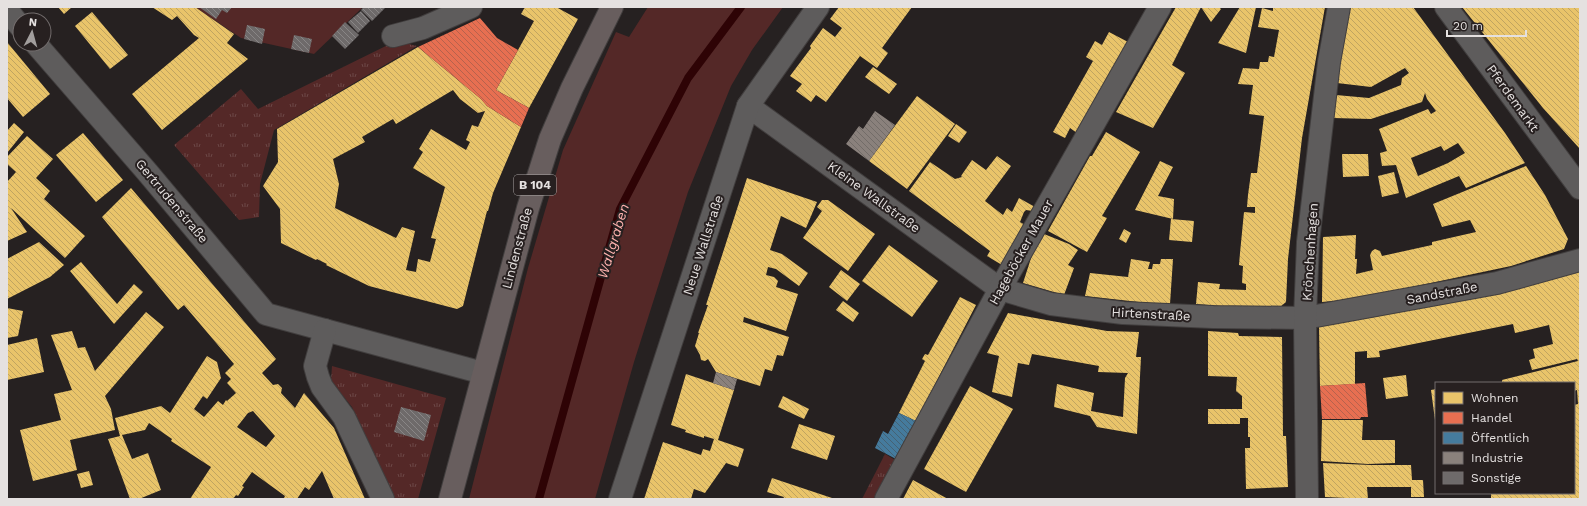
<svg xmlns="http://www.w3.org/2000/svg" width="1587" height="506" font-family="'Work Sans',sans-serif">
<defs>
<pattern id="grass-tufts" width="24" height="20" patternUnits="userSpaceOnUse"><rect width="24" height="20" fill="#542827"/><path d="M3 7l-1-3M5 7V3M7 7l1-3M15 17l-1-3M17 17v-4M19 17l1-3" fill="none" stroke="#6c4746"/></pattern>
<pattern id="homes-back-hatch" width="6" height="6" patternUnits="userSpaceOnUse"><rect width="6" height="6" fill="#e9c46a"/><path d="M-1 5l2 2M0 0l6 6M5-1l2 2" fill="none" stroke="#c0a460"/></pattern>
<pattern id="shops-back-hatch" width="6" height="6" patternUnits="userSpaceOnUse"><rect width="6" height="6" fill="#e76f51"/><path d="M-1 5l2 2M0 0l6 6M5-1l2 2" fill="none" stroke="#b6624d"/></pattern>
<pattern id="public-back-hatch" width="6" height="6" patternUnits="userSpaceOnUse"><rect width="6" height="6" fill="#457b9d"/><path d="M-1 5l2 2M0 0l6 6M5-1l2 2" fill="none" stroke="#456274"/></pattern>
<pattern id="industry-back-hatch" width="6" height="6" patternUnits="userSpaceOnUse"><rect width="6" height="6" fill="#8a817c"/><path d="M-1 5l2 2M0 0l6 6M5-1l2 2" fill="none" stroke="#726c68"/></pattern>
<pattern id="building-back-hatch" width="6" height="6" patternUnits="userSpaceOnUse"><rect width="6" height="6" fill="#6e6a6a"/><path d="M-1 5l2 2M0 0l6 6M5-1l2 2" fill="none" stroke="#898686"/></pattern>
</defs>
<rect width="100%" height="100%" fill="#262121"/>
<!-- grass -->
<g fill="url(#grass-tufts)">
<path d="M396,41l21,5 -143,84 -14,54 -1,33 -20,3 -65,-75 67,-56 17,20z"/>
<path d="M332,366l114,32 -28,101h-24l-42,-92 -21,-26z"/>
<path d="M885,454l10,6 -21,39h-12z"/>
</g>
<!-- park -->
<g fill="#542827">
<path d="M195,7h168l-49,47 -73,-16z"/>
<path d="M648,7h135l-31,43 -21,36 -43,106 -54,170 -39,137h-126l59,-231 35,-118 53,-118 13,5z"/>
</g>
<!-- homes -->
<g fill="url(#homes-back-hatch)" fill-rule="evenodd">
<path d="M58,7h14l-8,7z"/>
<path d="M152,7h43l39,27 -7,9 21,16 -86,71 -30,-36 67,-56 -5,-3 -17,-19 -5,4z"/>
<path d="M525,7h31l22,12 -49,89 -33,-18 38,-69 -13,-7z"/>
<path d="M839,7h73l-30,41 6,5 -11,15 -17,-12 -34,46 -10,-7 -5,7 -15,-11 6,-7 -12,-8 21,-28 -1,-2 13,-18 12,9 7,-9 -12,-9z"/>
<path d="M1176,7h43l2,2 -10,13 -10,-15 -29,58 13,8 -32,55 -37,-16z"/>
<path d="M1240,7h16l-10,46 -28,-10z"/>
<path d="M1273,7h52l-23,131 -14,121 -2,43 -6,5h-46l-38,-3 2,-22 22,2 -1,5 27,1v-6l-4,-1 1,-17 -4,-1 1,-12 4,-41 11,1v-6h-8l1,-12 3,-22h6l7,-57 -15,-2 4,-29 -15,-1 5,-16 16,1 1,-7h8l1,-6 5,1 5,-27 -21,-3 4,-19 11,3z"/>
<path d="M1349,7h64l92,126 20,30 -59,25 -7,-12 -53,22 -10,-33 -14,1 -2,-13 7,-2 -8,-22 49,-20 3,5 5,-3 -9,-12 -2,-6 -3,9 -51,17 -38,-1 3,-23 33,3 32,-13 1,-7 7,-5 -4,-5 -34,19 -34,-4zM1458,143l7,10 -17,10 -30,13 -7,-18 30,-12 3,5z"/>
<path d="M1462,7h118v142l-37,-41z"/>
<path d="M92,12l36,43 -18,14 -35,-43z"/>
<path d="M1109,32l19,10 -51,91 -7,-5 -5,10 -12,-6 40,-71 -7,-4 9,-16 7,4z"/>
<path d="M7,42l43,52 -27,23 -16,-19z"/>
<path d="M418,47l63,52 6,7 34,21 -28,66 -5,18h-1l-24,95 -6,3 -88,-23 -43,-21 1,-1 -10,-5 -1,1 -35,-17 -1,-34 -17,-23 15,-24 -1,-33zM453,90l7,9 18,14 7,-2 -7,16 -6,-2 -6,15 4,2 -4,8 -35,-21 -12,20 4,3 -10,16 32,19 -14,51 5,1 -6,23 -12,-3 -2,13 -10,-2 9,-39 -13,-4 -6,11 -61,-30 4,-24 -6,-25 32,-17 -3,-5 31,-18 3,5z"/>
<path d="M873,67l24,17 -8,10 -24,-17z"/>
<path d="M917,96l38,28 -48,65 -38,-28z"/>
<path d="M14,123l10,9 -17,21v-22z"/>
<path d="M956,124l11,8 -8,11 -11,-7z"/>
<path d="M1106,132l34,20 -38,64 5,2 -20,34 -39,-21 42,-75h2z"/>
<path d="M83,133l40,47 -27,22 -40,-47z"/>
<path d="M27,136l26,23 -17,19 14,13 -6,8 41,37 -20,22 -54,-50 16,24 -20,9v-59l9,-10 -9,-8v-7z"/>
<path d="M1342,154h26l1,22 -26,1z"/>
<path d="M997,156l14,10 -26,35 18,14 4,-7 5,4 7,-14 16,9 -2,4 -7,-1 -2,2 -4,10 5,3 -23,40 -15,-9 3,-5 -81,-60 21,-29 25,17 7,-2 -1,-1 11,-16 14,10z"/>
<path d="M1160,161l13,6 -15,29 16,3 -1,20 -38,-9z"/>
<path d="M1526,166l19,29 23,44 -4,10 -53,17 -156,33 -33,3 1,-65 33,-2 -1,24h2l-1,15 17,-4 -3,-15 2,-4 3,-2 5,2 2,5 50,-11v-3l44,-10 -6,-12 -28,7 -9,-23z"/>
<path d="M1394,172l5,21 -17,4 -4,-21z"/>
<path d="M747,178l70,24 -11,26 -25,-12 -11,34 12,4 26,19 -9,13 -23,-17 -8,-2 -2,8 8,2 4,4 -2,6 22,7 -12,37 -42,-14 -1,5 46,15 -6,19 -6,-1 -5,16 -7,-2 -5,17 -44,-14 -8,-13 -3,2 -4,-1 -1,-5 -5,-9 4,-13h-1l10,-28h-2z"/>
<path d="M131,188l145,171 -14,14 11,12 5,-1 4,4 -1,5 14,15 9,-15 30,35 31,71h-31l-12,-28 -13,19 -4,-3 -8,12h-11l-2,-1 1,-2 -33,-24 -10,14 2,1 -6,9 -2,-1 -3,4h-43l21,-32 -40,-26 1,-2 -23,-16 -4,7 -23,5 10,24 16,-6 13,37 -22,9h-9l-22,-60 12,-3 -5,-18 46,-12 9,7 37,-57 10,6 4,16 -14,21 -4,-3 -9,13 10,8 14,-16 5,4 3,-5 1,1 9,-8 -9,-10 4,-4 -6,-6 9,-9 -50,-59 -6,5 -76,-93zM253,411l22,25 -9,11 -29,-20 11,-14z"/>
<path d="M822,200h6l47,34 -27,37 -45,-33 19,-27 -5,-4z"/>
<path d="M1171,219l23,2 -2,21 -23,-2z"/>
<path d="M1124,229l7,4 -5,10 -7,-4z"/>
<path d="M1044,234l25,10 9,6 -10,15 6,3 -10,27 -41,-12 10,-31z"/>
<path d="M39,242l25,23 -14,12 -43,22v-40z"/>
<path d="M889,245l49,36 -26,36 -50,-36z"/>
<path d="M1131,259l19,3 -2,7h4l1,-5h7l1,-5h12l-3,45 -22,-1 -63,-7 5,-23 38,4z"/>
<path d="M81,262l36,42 17,-20 9,8 -29,32 -44,-53z"/>
<path d="M841,270l19,14 -13,17 -18,-14z"/>
<path d="M1580,270v229h-89v-6h83v-88l4,-1 -1,-14 -3,1v-8h-72v-3l76,-19 -1,-2 -45,11 -3,-10 6,-2 -2,-9 20,-5 -4,-19 -34,8 -2,-9 -134,27 1,6 -13,1v-7l-12,1v32l-35,2 -1,-60 55,-9 96,-20z"/>
<path d="M960,297l16,8 -60,116 -17,-8 26,-52 -3,-2 3,-5 3,1z"/>
<path d="M843,301l16,12 -6,9 -17,-12z"/>
<path d="M7,308l16,3 -5,25 -11,2z"/>
<path d="M146,312l18,15 -59,69 6,13 4,21 -45,10 7,30 -44,11 -13,-51 41,-10 -7,-26 18,-4 -21,-55 21,-4 6,17 7,-1 10,24z"/>
<path d="M1008,313l99,18 32,1 -3,25h5l-4,77 -40,-7 -7,-11 -36,-9 3,-23 37,9 -3,18 32,6 2,-39 3,-5 -30,-1 1,-6 -67,-12 -3,11 -11,-2 -6,34 -20,-5 7,-36 -12,-3z"/>
<path d="M1208,331l30,2 1,3 43,1 1,99h3l2,51 -42,2 -1,-41h5v-11h-2v-19h-8v6h-32v-15h34v-13l-6,-5 1,-14 -29,-1z"/>
<path d="M37,338l7,34 -37,8v-35z"/>
<path d="M686,374l48,16 -16,50 26,9 -6,18 -12,-4 -21,30 -11,-4 -3,10h-47l19,-57 38,13 2,-6 7,2 4,-12 -10,-3v2l-19,-6 1,-2 -15,-5z"/>
<path d="M1406,375l2,21 -22,3 -3,-21z"/>
<path d="M970,386l43,23 -47,83 -42,-23z"/>
<path d="M1436,389v31h-1l-4,-30z"/>
<path d="M783,396l26,13 -5,10 -26,-12z"/>
<path d="M1322,420h41l-1,20h33v23l-27,1 -47,-3z"/>
<path d="M799,424l36,12 -8,24 -36,-12z"/>
<path d="M1323,463l48,2h40l1,15h11l1,17h-13v-10h-44l1,12 -43,-2z"/>
<path d="M89,471l4,14 -12,3 -4,-14z"/>
<path d="M772,478l63,21h-52l1,-2 -17,-5z"/>
<path d="M913,480l35,19h-45z"/>
</g>
<!-- shops -->
<g fill="url(#shops-back-hatch)">
<path d="M480,18l17,20 21,12 -22,40 33,18 -8,19 -34,-21 -6,-7 -63,-52z"/>
<path d="M1365,383l3,34h-7l-1,2h-38l-2,-33z"/>
</g>
<!-- public -->
<path fill="url(#public-back-hatch)" d="M899,413l17,8 -20,38 -21,-11 8,-17 5,3z"/>
<!-- industry -->
<g fill="url(#industry-back-hatch)">
<path d="M875,111l20,14 -26,36 -23,-17 13,-18 4,3z"/>
<path d="M716,372l21,7 -3,11 -21,-7z"/>
</g>
<g fill="none" stroke-linecap="round" stroke-linejoin="round">
<!-- stream -->
<path stroke="#2e0305" stroke-width="8" d="M539,499l81,-290 68,-131 53,-71"/>
</g>
<!-- building -->
<g fill="url(#building-back-hatch)">
<path d="M199,7h33l-5,6 -5,-3 -6,9z"/>
<path d="M364,7h22l-14,14 -11,-11z"/>
<path d="M361,11l9,10 -12,12 -10,-11z"/>
<path d="M345,22l14,13 -14,14 -13,-13z"/>
<path d="M247,25l18,4 -3,15 -18,-5z"/>
<path d="M294,35l18,4 -3,14 -18,-4z"/>
<path d="M401,407l30,8 -7,26 -30,-9z"/>
</g>
<g fill="none" stroke-linecap="round" stroke-linejoin="round">
<defs>
<g id="street">
<path d="M1446,7l134,181"/>
<path d="M7,10l13,16"/>
<path d="M393,36l30,-8 48,-21"/>
<path d="M36,44l112,129 118,141 217,59"/>
<path d="M748,106l252,183 51,15 72,9 90,4 92,1 192,-35 83,-23"/>
<path d="M325,330l-10,36 3,11 4,10 22,30 39,82"/>
<path d="M620,499l128,-393 70,-99"/>
<path d="M886,499l114,-210 160,-282"/>
<path d="M1307,499l-2,-181 3,-76 21,-180 10,-55"/>
</g>
<path id="primary" d="M450,499l78,-291 22,-69 22,-51 40,-81"/>
</defs>
<!-- street casing -->
<use href="#street" stroke="#413e3e" stroke-width="24"/>
<!-- primary casing -->
<use href="#primary" stroke="#413e3e" stroke-width="24"/>
<!-- street -->
<use href="#street" stroke="#5e5c5c" stroke-width="22"/>
<!-- primary -->
<use href="#primary" stroke="#685e5e" stroke-width="22"/>
</g>
<g text-anchor="middle" dominant-baseline="central" stroke-width="4" stroke-linejoin="round" paint-order="stroke">
<!-- shield labels -->
<rect fill="#272020" stroke="#aca7a6" stroke-width="1" x="514" y="175" width="42" height="20" rx="3"/>
<g font-size="12" font-weight="bold" fill="#e5e1e0">
<text x="535" y="185">B 104</text>
</g>
<!-- street labels -->
<g font-size="13" fill="#e5e1e0" stroke="#272020">
<text transform="translate(1513 98) rotate(54)">Pferdemarkt</text>
<text transform="translate(874 197) rotate(36)">Kleine Wallstraße</text>
<text transform="translate(172 201) rotate(50)">Gertrudenstraße</text>
<text transform="translate(703 245) rotate(-72)">Neue Wallstraße</text>
<text transform="translate(517 248) rotate(-75)">Lindenstraße</text>
<text transform="translate(1021 252) rotate(-61)">Hageböcker Mauer</text>
<text transform="translate(1310 252) rotate(-86)">Krönchenhagen</text>
<text transform="translate(1442 293) rotate(-11)">Sandstraße</text>
<text transform="translate(1151 314) rotate(3)">Hirtenstraße</text>
</g>
<!-- water labels -->
<g font-size="14" font-style="italic" fill="#feb2ae" stroke="#272020">
<text transform="translate(613 241) rotate(-73)">Wallgraben</text>
</g>
</g>
<!-- border -->
<rect width="1587" height="506" fill="none" stroke="#e5e1e0" stroke-width="16"/>
<!-- legend -->
<rect x="1435" y="382" width="140" height="112" fill="#272020" stroke="#736d6d"/>
<rect x="1443" y="392" width="20" height="12" fill="#e9c46a" stroke="#736d6d"/>
<text x="1471" y="402" font-size="12" fill="#e5e1e0">Wohnen</text>
<rect x="1443" y="412" width="20" height="12" fill="#e76f51" stroke="#736d6d"/>
<text x="1471" y="422" font-size="12" fill="#e5e1e0">Handel</text>
<rect x="1443" y="432" width="20" height="12" fill="#457b9d" stroke="#736d6d"/>
<text x="1471" y="442" font-size="12" fill="#e5e1e0">Öffentlich</text>
<rect x="1443" y="452" width="20" height="12" fill="#8a817c" stroke="#736d6d"/>
<text x="1471" y="462" font-size="12" fill="#e5e1e0">Industrie</text>
<rect x="1443" y="472" width="20" height="12" fill="#6e6a6a" stroke="#736d6d"/>
<text x="1471" y="482" font-size="12" fill="#e5e1e0">Sonstige</text>
<!-- north arrow -->
<g transform="translate(32 32) rotate(6)"><circle r="19" fill="#272020" stroke="#736d6d"/>
<path d="M0-3L7 15L0 10L-7 15Z" fill="#a29e9d"/>
<text y="-6" font-size="11" font-weight="bold" text-anchor="middle" fill="#e5e1e0">N</text>
</g>
<!-- scale -->
<path d="M1447 30v6h79v-6" fill="none" stroke="#e5e1e0" stroke-width="2"/>
<text x="1453" y="30" font-size="12" fill="#e5e1e0" stroke="#272020" stroke-width="3" paint-order="stroke">20 m</text>
</svg>
